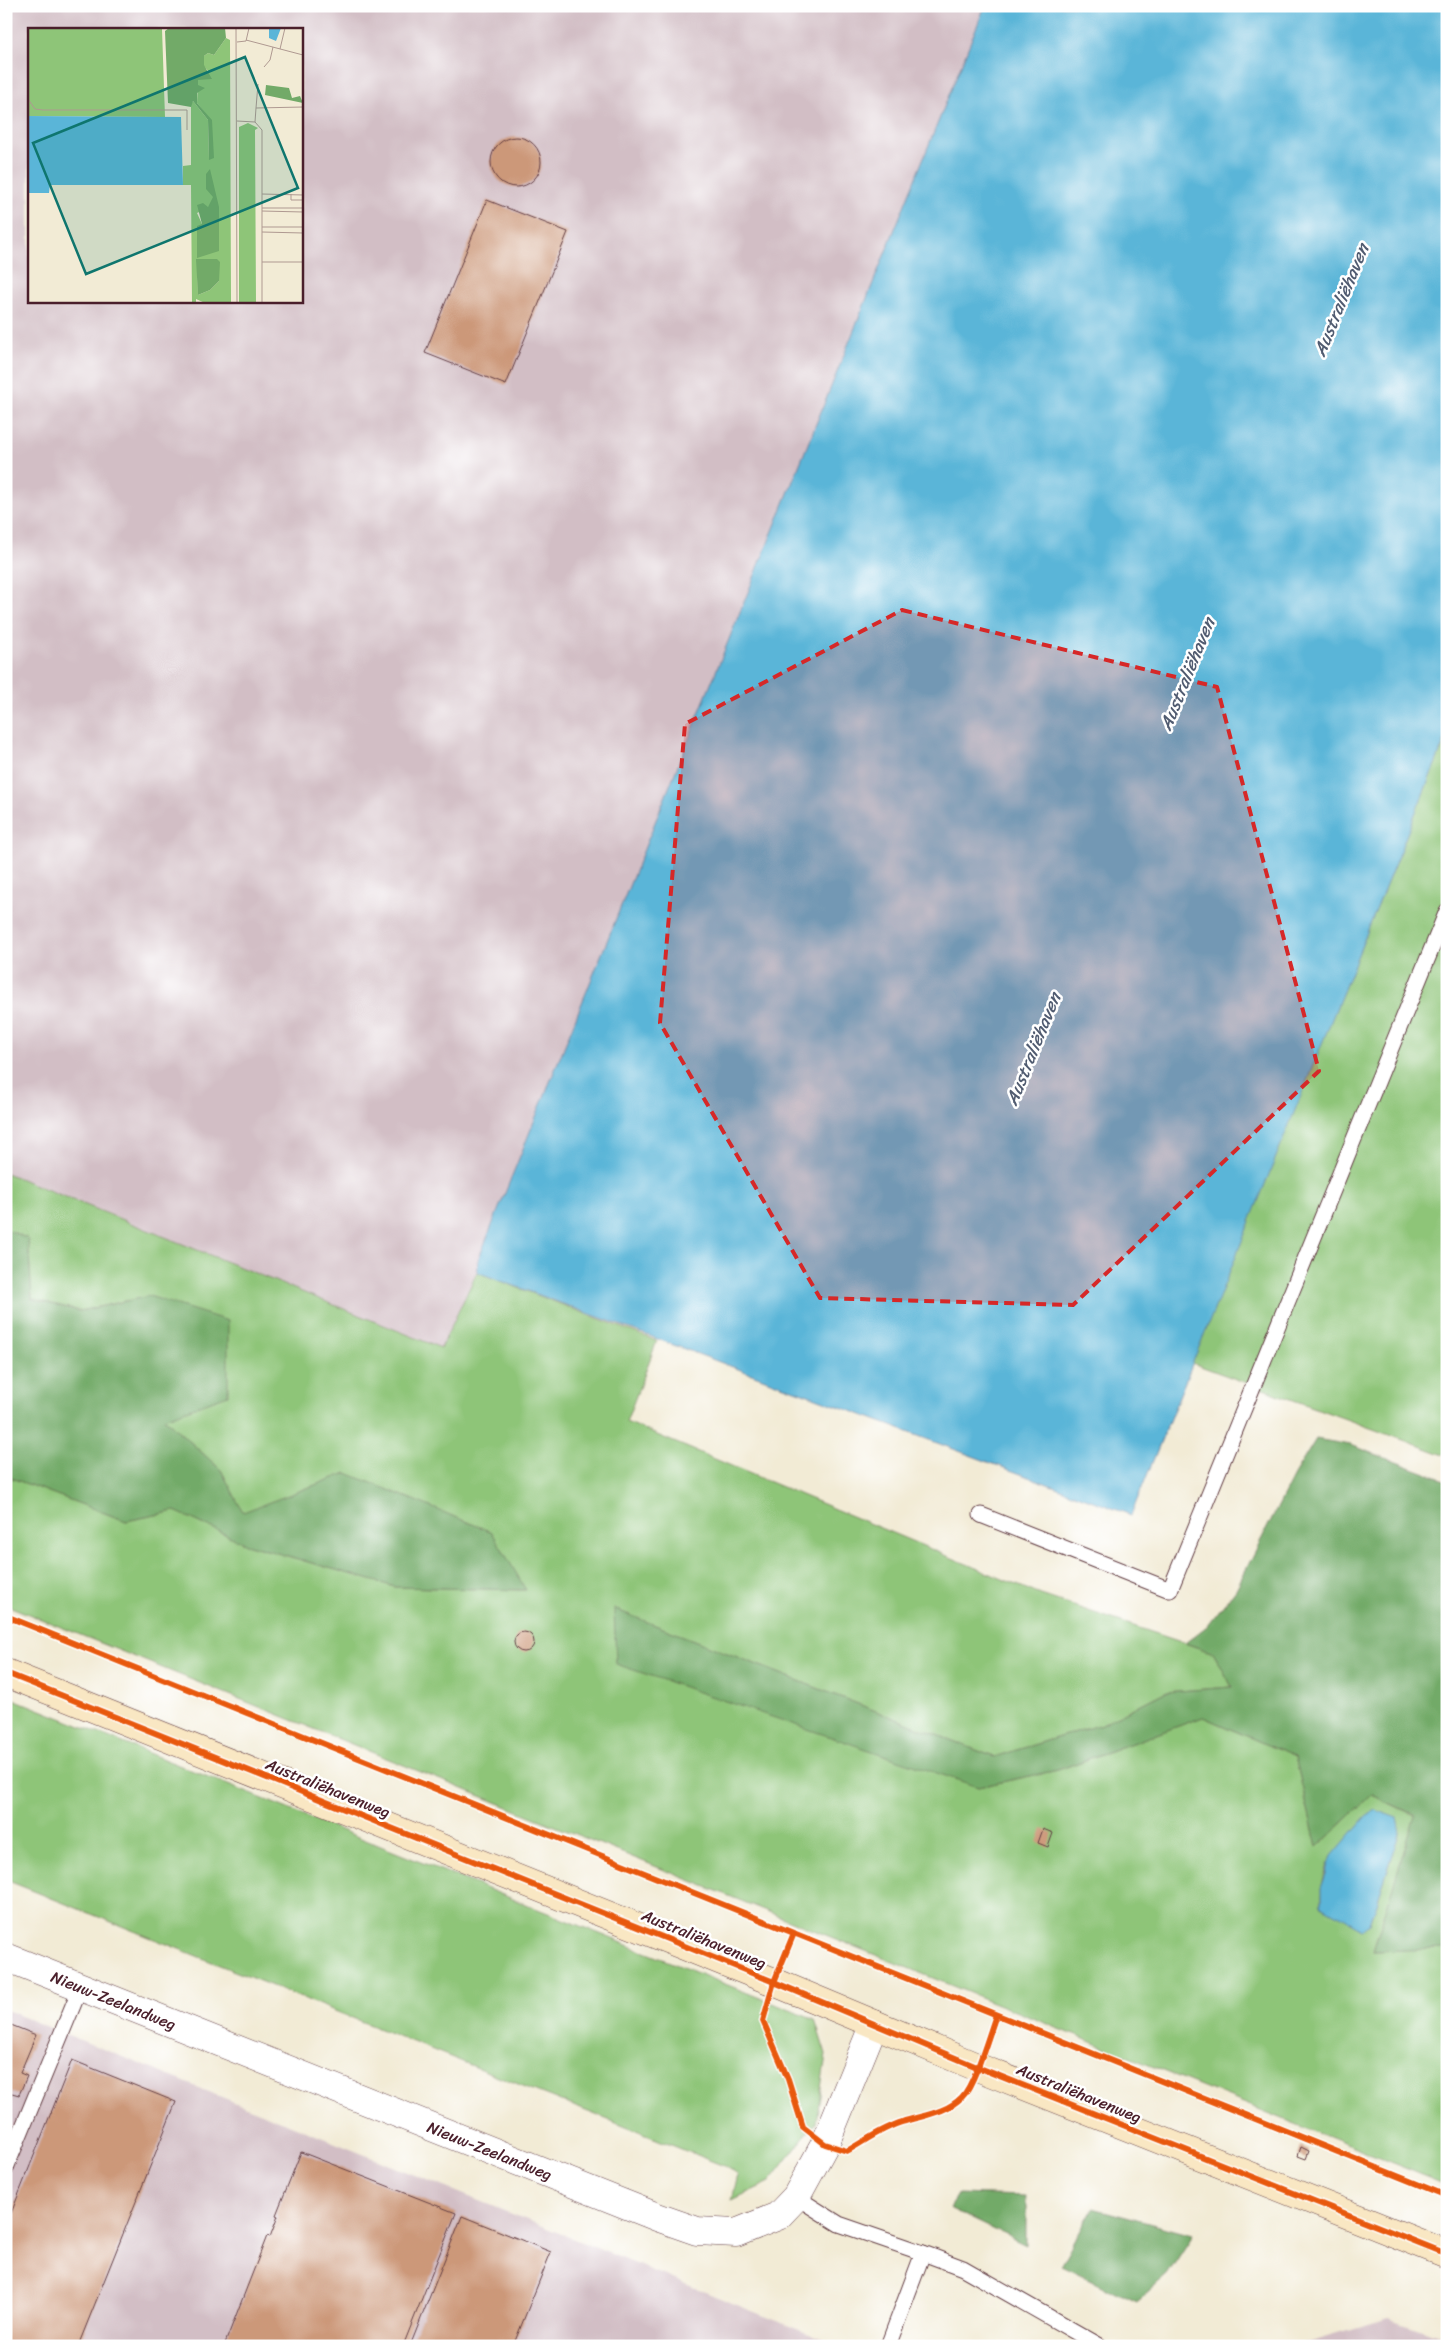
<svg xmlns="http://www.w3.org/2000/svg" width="1453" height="2352" font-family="Sriracha,sans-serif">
<rect width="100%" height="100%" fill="#fff"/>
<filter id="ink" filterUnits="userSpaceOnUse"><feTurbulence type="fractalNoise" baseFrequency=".02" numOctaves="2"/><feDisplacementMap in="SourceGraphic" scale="10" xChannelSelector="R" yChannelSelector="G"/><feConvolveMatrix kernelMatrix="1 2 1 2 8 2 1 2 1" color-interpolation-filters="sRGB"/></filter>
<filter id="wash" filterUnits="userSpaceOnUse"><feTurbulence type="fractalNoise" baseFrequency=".0096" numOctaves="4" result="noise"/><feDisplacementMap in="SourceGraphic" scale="20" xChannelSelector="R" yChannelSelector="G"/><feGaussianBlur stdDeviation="1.12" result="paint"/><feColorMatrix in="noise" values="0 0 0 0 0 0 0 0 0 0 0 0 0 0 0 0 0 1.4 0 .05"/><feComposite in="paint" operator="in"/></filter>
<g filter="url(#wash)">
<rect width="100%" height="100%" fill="#f2ebd5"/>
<!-- industrial -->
<g fill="#d2bec5" fill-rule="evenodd">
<path d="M6,6h1047l-577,1410 -470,-126zM29,29h272v272h-272z"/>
<path d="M6,2010l833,336h-833z"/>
<path d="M1389,2318l58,21v7h-153z"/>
</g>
<!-- green -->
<g fill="#8ec578" stroke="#6c7252" fill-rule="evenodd">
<path d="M1447,735v721l-255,-93z"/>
<path d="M6,1173l435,175 36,-76 180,69 -31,81 415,173 173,58 18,34 -67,5 -63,32 -108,33 -380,-148 364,178 80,-17 145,-53 92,40 22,90 55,-52 44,21 -43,135 74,-3v237l-1441,-580v-129l120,45 49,-10 71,33 149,43 130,3 -178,-117 -104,40 -22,-43 -57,-52 -15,-122 -69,15 -48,-12 -4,-60 -22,-10zM1366,1816l34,17 -30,91 -28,-8 -21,-11c0,-51 21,-54 45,-89z"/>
<path d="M6,1696l809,324 11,35 -10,67 -46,60 -38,18 6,-25 -14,-9 -718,-286z"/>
</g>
<!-- forest -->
<g fill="#72aa68" stroke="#5e644a">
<path d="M6,1229l22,10 4,60 48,12 69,-15 79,25v74l-64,23 57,52 22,42 104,-39 145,59 34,58 -131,-3 -149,-43 -71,-33 -49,10 -120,-45z"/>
<path d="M1316,1439l35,6 96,36v467l-2,1 -72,2 42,-136 -43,-20 -55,52 -22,-90 -92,-40 -145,53 -80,17 -362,-123 -2,-55 380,148 108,-33 63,-32 67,-5 -18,-34 -29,-10 22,-17 29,-37 58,-114z"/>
<path d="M958,2194l68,2v49l-77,-37z"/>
<path d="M1093,2208l100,27 -26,40 -31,27 -75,-36z"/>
</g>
<!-- water -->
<g fill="#5ab5d8" stroke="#526a82">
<path d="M985,6h462v729l-316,780 -654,-243 1,-12z"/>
<path d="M1375,1810l22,8 3,15 -30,91 -8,5 -41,-24v-17l11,-32 34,-40z"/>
</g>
<g id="blocks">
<!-- building -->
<g fill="#cc9879">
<circle cx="516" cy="162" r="25"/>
<path d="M487,200l81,32 -62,153 -81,-32z"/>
<circle cx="524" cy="1642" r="10"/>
<path d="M1043,1829l10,4 -5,14 -10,-4z"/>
<path d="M6,2023l30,12 -16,38 7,3 -8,19 -7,-2 -6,15z"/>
<path d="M72,2060l104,42 -98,244h-72v-120z"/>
<path d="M1301,2147l8,4 -3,8 -8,-3z"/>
<path d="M301,2152l155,61 -53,133h-179l43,-110 3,1 8,-21 -2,-1z"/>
<path d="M462,2216l89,36 -38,94h-103z"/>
</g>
</g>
</g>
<g filter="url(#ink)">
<use href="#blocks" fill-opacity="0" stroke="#633e44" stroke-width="1"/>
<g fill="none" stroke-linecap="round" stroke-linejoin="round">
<defs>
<g id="lane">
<path d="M981,1515l189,75 277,-679"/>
<path d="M6,2168l75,-182"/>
<path d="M796,2197l43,27 84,29 -35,93"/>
<path d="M923,2253l40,15 137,78"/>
</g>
<g id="street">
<path id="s1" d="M6,1957l651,260 40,14 39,2 42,-17 18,-19 29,-53 49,-120"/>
</g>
<path id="secondary" d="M6,1673l768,309 203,85 470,187"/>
</defs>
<!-- lane casing -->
<use href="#lane" stroke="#633e44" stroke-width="17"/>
<!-- street casing -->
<use href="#street" stroke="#633e44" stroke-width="29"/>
<!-- secondary casing -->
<use href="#secondary" stroke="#633e44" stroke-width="29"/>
<!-- lane -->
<use href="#lane" stroke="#fff" stroke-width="15"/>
<!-- street -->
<use href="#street" stroke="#fff" stroke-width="28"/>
<!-- secondary -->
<use href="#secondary" stroke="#f9e7c3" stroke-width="28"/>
<defs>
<g id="cycleway">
<path d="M6,1616l1441,580"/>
<path d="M6,1673l768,309 203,85 470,187"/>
<path d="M794,1933l-20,49 -11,39 25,58 15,48 22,17 22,7c18,-10 35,-23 55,-29 21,-7 43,-8 60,-25 13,-13 27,-63 34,-82"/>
</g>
</defs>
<!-- cycleway casing -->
<use href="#cycleway" stroke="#fff" stroke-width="9"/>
<!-- cycleway -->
<use href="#cycleway" stroke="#e8590c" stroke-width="6"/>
</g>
</g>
<!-- marked area -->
<path fill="#d62828" fill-opacity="0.2" stroke="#d62828" stroke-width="4" stroke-dasharray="10 6" stroke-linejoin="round" d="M902,610l315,77 102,384 -246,234 -253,-7 -160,-275 25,-299z"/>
<g text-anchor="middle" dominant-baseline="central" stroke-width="5" stroke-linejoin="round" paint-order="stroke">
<!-- street labels -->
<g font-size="16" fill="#4a1f2b" stroke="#fff">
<text transform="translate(328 1788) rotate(22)">Australiëhavenweg</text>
<text transform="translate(704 1939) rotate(22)">Australiëhavenweg</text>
<text stroke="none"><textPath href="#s1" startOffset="116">Nieuw-Zeelandweg</textPath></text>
<text transform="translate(1079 2093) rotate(22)">Australiëhavenweg</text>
<text stroke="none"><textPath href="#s1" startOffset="521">Nieuw-Zeelandweg</textPath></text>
</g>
<!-- water labels -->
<g font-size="18" font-style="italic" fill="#505b70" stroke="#fff">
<text transform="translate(1341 300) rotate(-68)">Australiëhaven</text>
<text transform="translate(1187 674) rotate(-68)">Australiëhaven</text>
<text transform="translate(1033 1049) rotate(-68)">Australiëhaven</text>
</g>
</g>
<!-- overview -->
<g transform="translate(28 28)">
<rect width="275" height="275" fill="#f2ebd5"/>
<path d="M0,0h172l-38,1 3,88 -137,-1zM198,10l4,2 1,263h-26l-9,-4v4h-4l-1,-118h-8v-19l8,-1v-61l2,-3 15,19 1,39 2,-39 -14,-17 1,-23 11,-8 -6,-7 1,-9 4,-3 6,2zM188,167v8l-14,21 -5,-11 11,-5zM169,231l22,22 -9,9 -12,5zM220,95l10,5 -3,2 1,173h-17v-176z" fill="#8ec578" fill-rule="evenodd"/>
<path d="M141,0h56l1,10 -12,17 -6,-2 -4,3v9l8,14 -14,1v5l7,3 -8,5v10l15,17 2,38 -5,2 -1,-40 -15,-19 -2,6 -23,-4 -3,-72zM238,57l23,3 3,10 8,-2 3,7 -38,-8zM182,141l9,38v44l-22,7v-32l5,-2 -5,-19 6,-2 5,4 5,-10 -7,-8v-15zM168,231h21l3,3 -1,19 -9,9 -12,5z" fill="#72aa68"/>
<path d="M241,0h12l-5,13 -7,-3zM0,88l153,1 2,68h-133l-1,8h-21z" fill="#5ab5d8"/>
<path fill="none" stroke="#af9991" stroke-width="1" d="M208,0l1,275M218,12l57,15M209,14l9,-1 3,-13M252,21l5,-21M236,39l6,-7 3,-13M0,71l7,10 8,1h144v20M228,80l2,-24M209,93l18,1 7,8v173M227,94l1,-14 47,-1M234,166l41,1M263,166v6h12M234,180h41M234,183l41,1M234,199h41M234,204l41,1M234,234h41"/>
<path fill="#0f766e" fill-opacity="0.15" stroke="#0f766e" stroke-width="2.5" d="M217,29l53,131 -212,86 -53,-131z"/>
<rect width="275" height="275" fill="none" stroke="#4a1f2b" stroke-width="2.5"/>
</g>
<!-- margin -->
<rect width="1453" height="2352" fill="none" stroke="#fff" stroke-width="25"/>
</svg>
